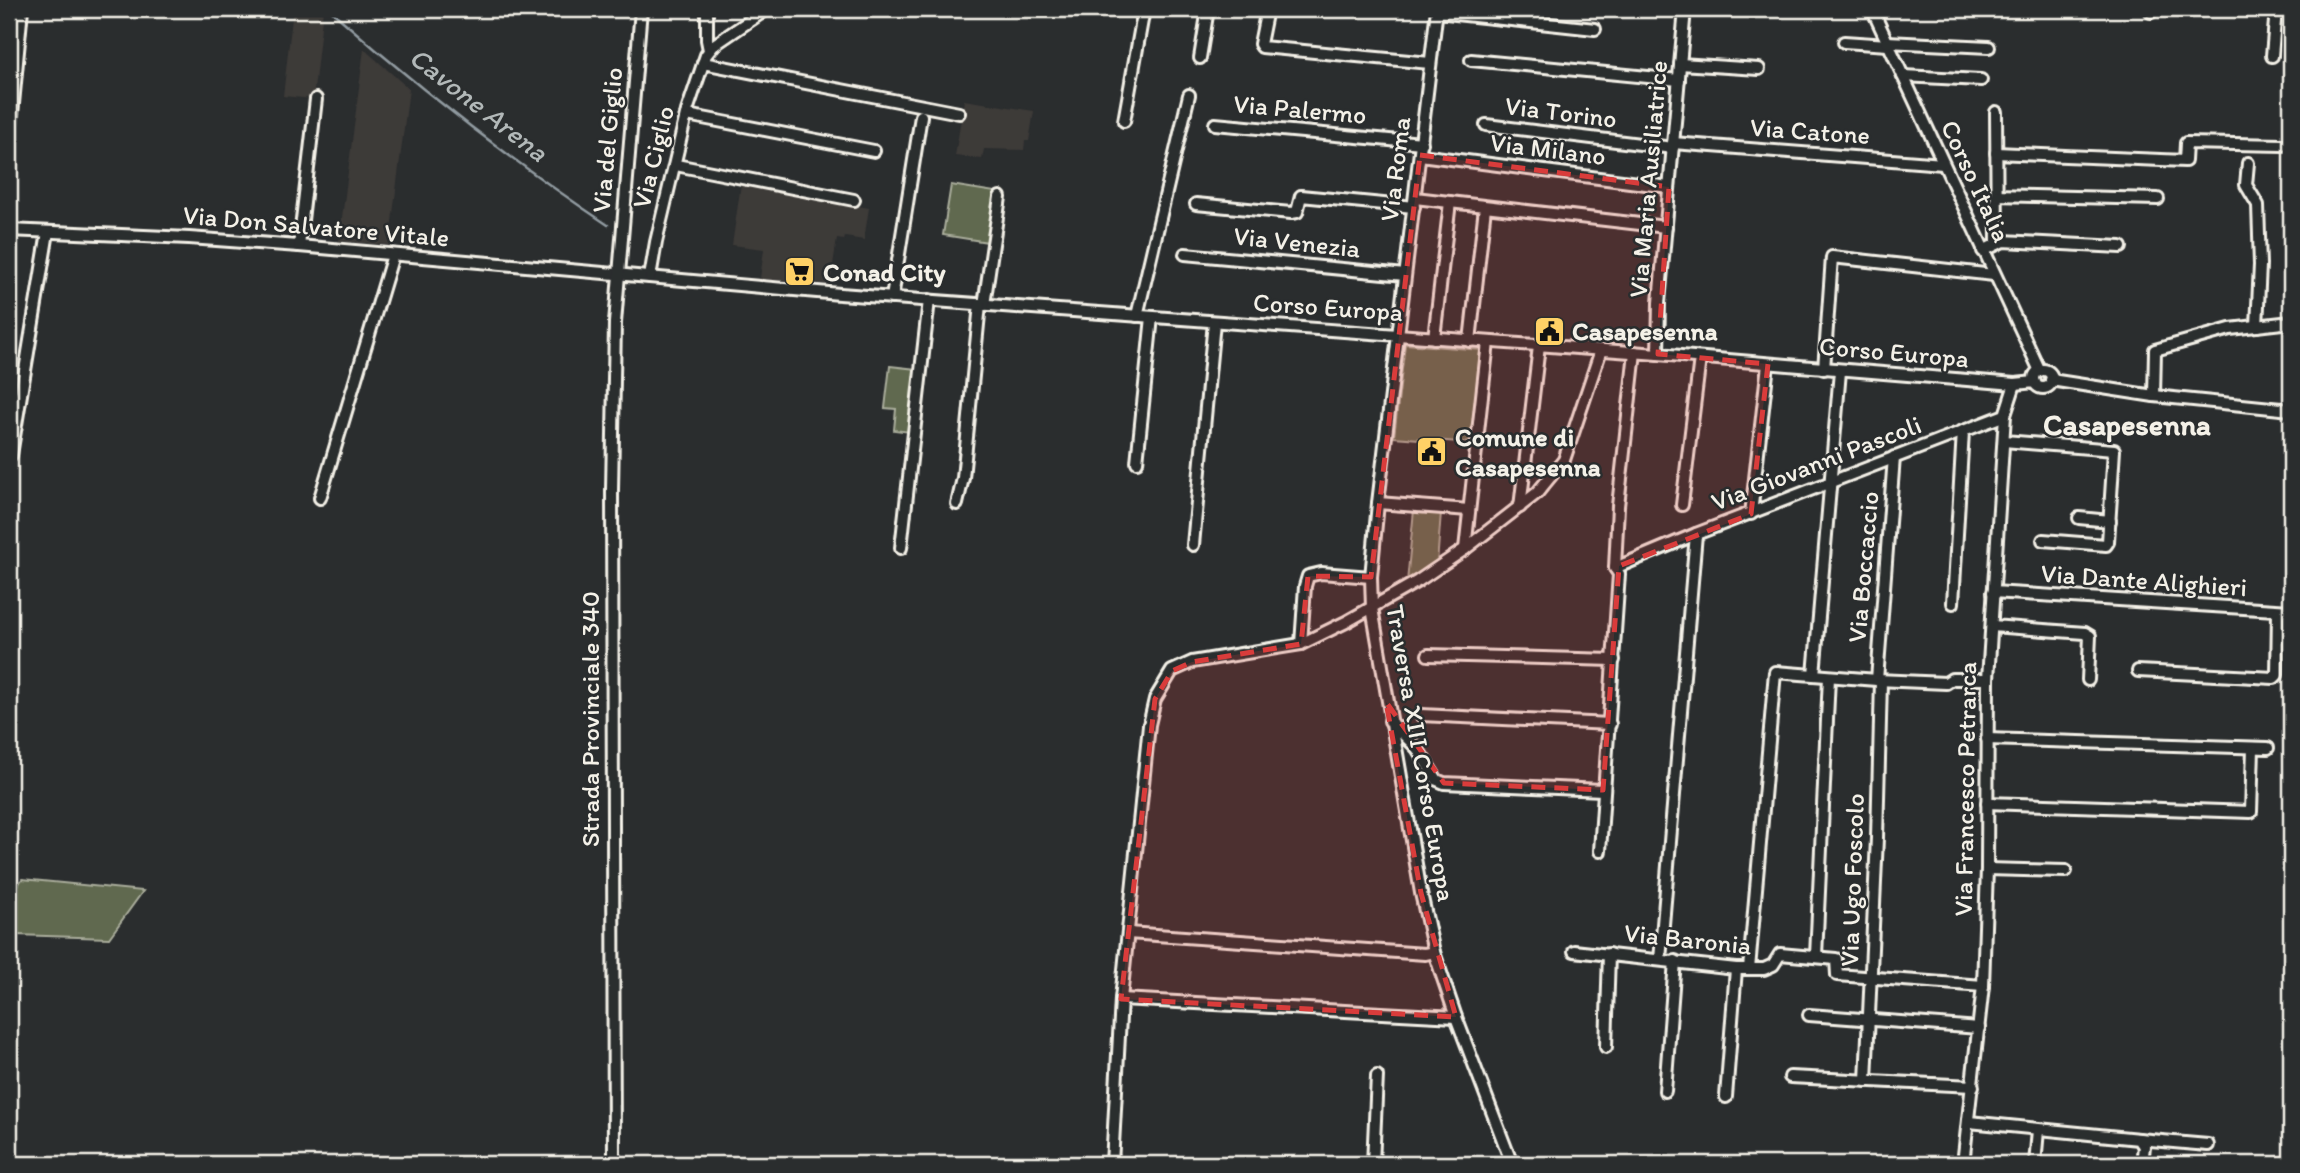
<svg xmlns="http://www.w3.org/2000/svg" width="2300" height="1173" font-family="Itim,sans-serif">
<rect width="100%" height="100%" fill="#2a2d2e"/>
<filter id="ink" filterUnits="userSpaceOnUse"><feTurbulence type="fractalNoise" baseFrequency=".0143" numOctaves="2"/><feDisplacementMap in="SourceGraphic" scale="14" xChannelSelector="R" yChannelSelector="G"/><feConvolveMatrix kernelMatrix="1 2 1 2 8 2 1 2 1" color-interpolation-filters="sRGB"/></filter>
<g filter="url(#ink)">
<!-- built -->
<g fill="#3d3a38">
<path d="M293,9h30l-10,90 -30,-3z"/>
<path d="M364,49l45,40 -20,156 -50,-4z"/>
<path d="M964,100l70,11 -5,30h-4l-1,9 -40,-1 -2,10 -27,-3z"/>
<path d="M741,184l128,24 -5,32 -19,-3 -1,3 -7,-1 -7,45 -70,-5 4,-30 -32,-4z"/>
</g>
<!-- green -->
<g fill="#60694f" stroke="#aaad9c" stroke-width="2">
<path d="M951,185l44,7 -7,50 -45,-7z"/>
<path d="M1405,344l78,6 -11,93 -78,-6z"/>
<path d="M890,366l26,3 -6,63 -16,-2 2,-21 -11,-1z"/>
<path d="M1414,510l27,2 -4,52 -30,18z"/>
<path d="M22,879l121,12 -34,47 -94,-3 -6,-4c0,-18 2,-37 13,-52z"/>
</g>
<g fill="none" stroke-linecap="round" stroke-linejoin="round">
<!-- stream -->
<path stroke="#919ba1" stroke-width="2.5" d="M329,9c88,78 181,151 279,216"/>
<defs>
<g id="minor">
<path d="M707,9v31l2,10"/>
<path d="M1267,9l-7,35 2,3 168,16"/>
<path d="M1437,9l-59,494 -7,74 1,31 49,285 13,59 22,65 56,147"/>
<path d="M1872,9l168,362"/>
<path d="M1437,12l158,17"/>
<path d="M2151,12v-3"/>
<path d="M1844,42l44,3"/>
<path d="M1887,42l102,5"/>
<path d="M2272,56l4,-47"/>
<path d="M1200,58l8,-49"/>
<path d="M1471,60l208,20"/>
<path d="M703,63l256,50"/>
<path d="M1680,64l79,5"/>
<path d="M1903,76l78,4"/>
<path d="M1996,112l1,132"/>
<path d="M687,115l187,36"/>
<path d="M1124,121l20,-112"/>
<path d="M1215,124l207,19"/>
<path d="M1486,125l187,23"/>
<path d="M1673,143l270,21"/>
<path d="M9,146l13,-137"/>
<path d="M1996,153l189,8 1,-18 97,2"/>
<path d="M1420,155l249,32"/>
<path d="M2248,163l-2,22 12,20 2,60 -3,61"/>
<path d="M676,165l178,35"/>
<path d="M1996,195l162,4"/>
<path d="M1415,198l251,29"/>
<path d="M1196,204l95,9 6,-1 4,-16 113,11"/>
<path d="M9,230l180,8 110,8 541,48 818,60 357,30 20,-2"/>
<path d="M299,246l17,-147"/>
<path d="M1983,251l20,-10 118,6"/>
<path d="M1185,254l220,21"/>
<path d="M650,277l6,-35 31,-131 19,-56 8,-10 53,-36"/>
<path d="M892,298l29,-182"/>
<path d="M984,305l16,-108"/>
<path d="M1137,316l52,-221"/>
<path d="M1434,338l16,-136"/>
<path d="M1470,341l15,-134"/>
<path d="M1658,354l1,-51 26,-294"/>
<path d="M1824,369l8,-112 162,18"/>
<circle cx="2043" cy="379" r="9"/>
<path d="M2051,380l103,16 137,14"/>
<path d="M2154,396l1,-46 75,-21 61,-7"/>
<path d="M2004,441l110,9 -6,92 -2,3 -63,-5"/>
<path d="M11,455l37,-223"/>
<path d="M1137,462l15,-145"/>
<path d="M320,498l73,-243"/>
<path d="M1378,503l91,7"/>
<path d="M957,504l6,-26 17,-174"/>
<path d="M1682,505l18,-147"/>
<path d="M1520,507l19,-161"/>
<path d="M1751,514l17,-150"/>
<path d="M2079,518l31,3"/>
<path d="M1193,545l21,-223"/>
<path d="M901,548l28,-248"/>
<path d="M1465,549l23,-207"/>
<path d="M1615,568l81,-34 309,-119 10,-31"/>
<path d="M1993,592l298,19"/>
<path d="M1953,603l10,-172"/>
<path d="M1992,626l93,7 5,3 -2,44"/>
<path d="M1301,644l4,-58 3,-10 13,-3 50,4"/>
<path d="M1428,655l186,5"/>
<path d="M2138,671l136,7 3,-3 1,-63"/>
<path d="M1814,675l26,-304"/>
<path d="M1877,680l17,-223"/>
<path d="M1421,715l189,9"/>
<path d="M1390,721l27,27 20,32 7,3 159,7"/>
<path d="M1987,739l281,9"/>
<path d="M1987,803l264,9 2,-64"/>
<path d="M1600,851l19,-277 -4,-6 3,-62 17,-154"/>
<path d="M1987,869l79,2"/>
<path d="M1128,933l297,21 9,-2"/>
<path d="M1574,951l162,18h28l9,-4 7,-11 56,5 1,16 146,11"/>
<path d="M1816,956l13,-279"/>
<path d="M1660,960l36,-426"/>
<path d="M1749,969l26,-297 102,8 69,3 6,-4h36"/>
<path d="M1121,999l335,18"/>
<path d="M1809,1015l170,13"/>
<path d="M1606,1047l3,-93"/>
<path d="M1790,1077l183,9"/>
<path d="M1866,1081l11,-243 4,-157"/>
<path d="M1665,1091l10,-130"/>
<path d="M1726,1097l10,-128"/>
<path d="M1969,1122l170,17 5,7 -2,18"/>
<path d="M2139,1139l69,6"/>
<path d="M614,1164l-2,-674 3,-167 26,-314"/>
<path d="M1112,1164l9,-165 28,-274 6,-26 17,-28 20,-9 109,-18 45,-22 72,-41 47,-32 72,-56 27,-33 37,-110"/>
<path d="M1373,1164l4,-88"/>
<path d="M1963,1164l20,-178 4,-117 1,-190 17,-264"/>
<path d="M2035,1164l3,-34"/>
</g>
</defs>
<!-- minor casing -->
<use href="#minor" stroke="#f4f1e8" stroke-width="16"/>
<!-- minor -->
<use href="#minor" stroke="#2a2d2e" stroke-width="10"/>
</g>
</g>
<!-- marked area -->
<path fill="#d93c3b" fill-opacity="0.2" stroke="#d93c3b" stroke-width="5" stroke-dasharray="14 9" stroke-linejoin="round" d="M1420,155l249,32 -11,167 110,10 -17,150 -132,52 -16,224 -159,-7 -58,-81 35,191 35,124 -335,-18 34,-300 17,-28 20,-9 109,-18 7,-68 63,1z"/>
<!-- icons -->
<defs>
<symbol id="supermarket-square" viewBox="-11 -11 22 22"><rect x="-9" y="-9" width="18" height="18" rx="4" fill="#ffd166" stroke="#2a2d2e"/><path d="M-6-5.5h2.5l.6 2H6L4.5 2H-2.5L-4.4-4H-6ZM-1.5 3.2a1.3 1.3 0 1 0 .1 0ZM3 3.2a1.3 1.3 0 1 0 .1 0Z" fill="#111"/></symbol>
<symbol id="civic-square" viewBox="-11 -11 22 22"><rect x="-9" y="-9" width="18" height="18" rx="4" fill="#ffd166" stroke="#2a2d2e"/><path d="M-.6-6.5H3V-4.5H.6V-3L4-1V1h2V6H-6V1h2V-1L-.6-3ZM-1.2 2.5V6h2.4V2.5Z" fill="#111"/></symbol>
</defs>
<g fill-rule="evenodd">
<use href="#supermarket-square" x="782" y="254" width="35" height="35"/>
<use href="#civic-square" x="1532" y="314" width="35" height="35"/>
<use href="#civic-square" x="1414" y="434" width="35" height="35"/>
</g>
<g text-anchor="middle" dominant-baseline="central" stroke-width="5" stroke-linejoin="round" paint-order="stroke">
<!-- street labels -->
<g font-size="26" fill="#f4f1e8" stroke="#2a2d2e">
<text transform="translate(1300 109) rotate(5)">Via Palermo</text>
<text transform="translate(1561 112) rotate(7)">Via Torino</text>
<text transform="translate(1810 131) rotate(4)">Via Catone</text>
<text transform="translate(607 140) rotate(-85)">Via del Giglio</text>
<text transform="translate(1548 149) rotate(7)">Via Milano</text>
<text transform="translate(653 157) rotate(-76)">Via Ciglio</text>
<text transform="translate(1395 169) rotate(-83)">Via Roma</text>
<text transform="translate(1648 179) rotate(-85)">Via Maria Ausiliatrice</text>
<text transform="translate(1976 181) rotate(65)">Corso Italia</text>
<text transform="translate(316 226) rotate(5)">Via Don Salvatore Vitale</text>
<text transform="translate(1297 242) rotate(6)">Via Venezia</text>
<text transform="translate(1328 307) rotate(4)">Corso Europa</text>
<text transform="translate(1894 352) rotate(5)">Corso Europa</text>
<text transform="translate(1816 463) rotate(-21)">Via Giovanni Pascoli</text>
<text transform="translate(1863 567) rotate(-85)">Via Boccaccio</text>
<text transform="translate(2144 580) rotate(4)">Via Dante Alighieri</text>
<text transform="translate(590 719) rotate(-90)">Strada Provinciale 340</text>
<text transform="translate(1421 753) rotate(80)">Traversa XIII Corso Europa</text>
<text transform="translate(1965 789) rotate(-89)">Via Francesco Petrarca</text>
<text transform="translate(1852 880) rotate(-88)">Via Ugo Foscolo</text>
<text transform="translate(1688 939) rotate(6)">Via Baronia</text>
</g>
<!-- poi labels -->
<g font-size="26" font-weight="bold" fill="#f4f1e8" stroke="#2a2d2e" text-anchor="start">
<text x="823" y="272">Conad City</text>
<text x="1572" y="331">Casapesenna</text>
<text x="1455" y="437">Comune di<tspan x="1455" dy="30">Casapesenna</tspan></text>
</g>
<!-- water labels -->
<g font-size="28" font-style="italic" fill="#b2b8b8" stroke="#2a2d2e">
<text transform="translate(479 104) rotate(38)">Cavone Arena</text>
</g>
<!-- quarter labels -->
<g font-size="30" font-weight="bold" fill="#f4f1e8" stroke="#2a2d2e">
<text x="2127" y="424">Casapesenna</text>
</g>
</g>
<!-- margin -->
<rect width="2300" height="1173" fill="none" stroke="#2a2d2e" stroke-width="35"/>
<rect x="18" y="18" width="2265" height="1138" fill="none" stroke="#f4f1e8" stroke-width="2.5" filter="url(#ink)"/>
</svg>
